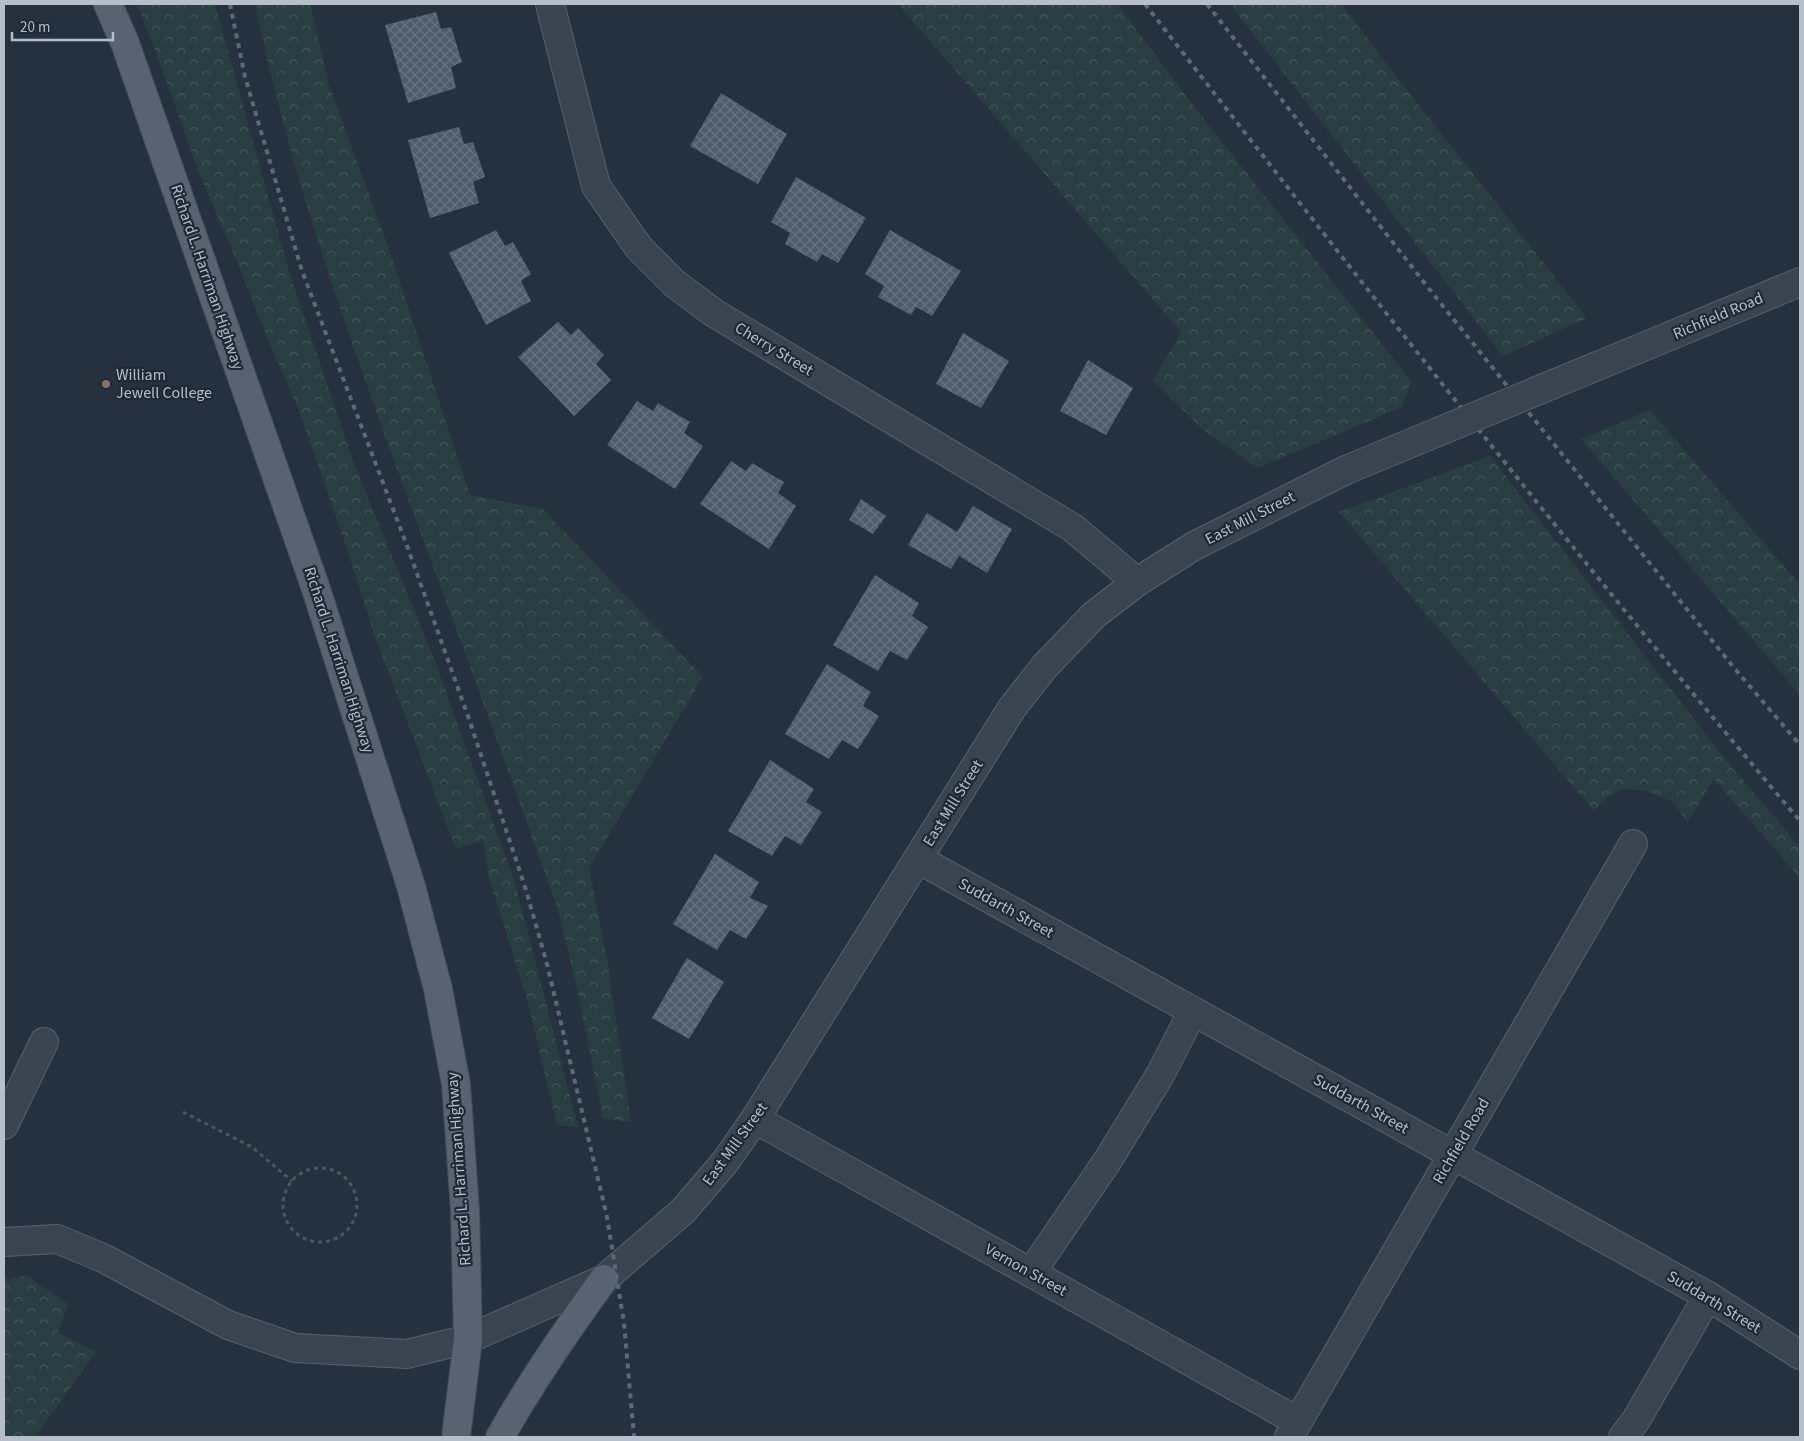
<svg xmlns="http://www.w3.org/2000/svg" width="1804" height="1441" font-family="'Source Sans 3',sans-serif">
<defs>
<pattern id="forest-crowns" width="20" height="18" patternUnits="userSpaceOnUse" patternTransform="scale(1.25)"><rect width="20" height="18" fill="#283e41"/><path d="M2 6a3 3 0 1 1 6 0M12 15a3 3 0 1 1 6 0" fill="none" stroke="#45585b"/></pattern>
<pattern id="building-cross-hatch" width="8" height="8" patternUnits="userSpaceOnUse" patternTransform="scale(1.25)"><rect width="8" height="8" fill="#4f5c6b"/><path d="M0 0l8 8M0 8l8-8" fill="none" stroke="#66727f"/></pattern>
</defs>
<rect width="100%" height="100%" fill="#263140"/>
<!-- forest -->
<g fill="url(#forest-crowns)">
<path d="M137,4h78l73,264 65,193 83,203 79,219 63,244 -21,-2 -30,-126 -38,-121 -6,-38 -27,9 -80,-209 -32,-100 -46,-132 -28,-63 -32,-81 -39,-91 -38,-107z"/>
<path d="M255,4h55l19,81 59,161 82,249 73,14 160,168 -114,191 18,91 24,163 -28,-4 -25,-125 -20,-83c-48,-136 -98,-271 -148,-406 -60,-164 -120,-329 -155,-500z"/>
<path d="M898,4h219l76,101 218,276 -9,26 -145,61 -55,-39 -49,-49 28,-48z"/>
<path d="M1230,4h111l55,72 191,242 -84,38z"/>
<path d="M1650,410l150,175v110l-219,-256z"/>
<path d="M1490,456l239,308 71,83v31l-86,-99 -27,43 -14,-20 -26,-11 -23,-2 -16,7 -14,15 -255,-299z"/>
<path d="M26,1275l42,29 -10,29 38,19 -61,85h-31v-160l6,3z"/>
</g>
<!-- building -->
<g fill="url(#building-cross-hatch)">
<path d="M436,12l5,17 10,-2 11,35 -11,5 5,21 -48,15 -23,-78z"/>
<path d="M721,93l66,41 -29,50 -68,-38z"/>
<path d="M459,127l5,17 9,-2 12,35 -12,5 6,21 -49,15 -22,-78z"/>
<path d="M796,177l70,41 -28,45 -16,-9 -5,8 -32,-18 5,-11 -19,-11z"/>
<path d="M496,230l9,16 8,-4 18,32 -10,7 10,20 -45,24 -37,-72z"/>
<path d="M890,230l71,41 -29,45 -16,-9 -5,8 -33,-18 6,-11 -19,-12z"/>
<path d="M558,322l13,13 7,-7 26,27 -8,9 15,16 -37,36 -56,-59z"/>
<path d="M963,333l46,28 -28,47 -45,-24z"/>
<path d="M1088,360l45,28 -27,47 -46,-24z"/>
<path d="M637,401l16,10 5,-8 32,19 -6,11 19,13 -28,43 -68,-44z"/>
<path d="M731,461l15,10 6,-8 32,19 -6,11 18,13 -27,43 -69,-45z"/>
<path d="M861,499l25,17 -13,18 -24,-14z"/>
<path d="M973,506l39,23 -25,44 -28,-17 -8,13 -43,-24 19,-32 30,19z"/>
<path d="M875,575l44,28 -7,13 16,11 -21,33 -17,-9 -12,20 -45,-26z"/>
<path d="M827,664l44,28 -8,14 16,10 -21,33 -16,-9 -13,19 -44,-25z"/>
<path d="M770,760l44,29 -8,13 16,10 -21,33 -16,-9 -13,20 -44,-25z"/>
<path d="M715,854l44,28 -9,16 18,8 -22,33 -16,-9 -13,20 -44,-26z"/>
<path d="M687,958l37,24 -35,57 -37,-21z"/>
</g>
<g fill="none" stroke-linecap="round" stroke-linejoin="round">
<defs>
<g id="minor">
<path d="M550,4l46,182 43,62 35,35 40,30 359,215 64,54"/>
<path d="M1636,350l164,-68"/>
<path d="M918,859l790,437 92,59"/>
<path d="M755,1119l542,302"/>
<path d="M4,1125l40,-83"/>
<path d="M4,1242l53,-3 46,19 125,67 67,23 112,6 61,-15 136,-60 79,-68 42,-49 30,-43 257,-411 33,-42 49,-51 43,-33 57,-36 152,-76"/>
<path d="M1031,1273l77,-113 52,-85 33,-64"/>
<path d="M1289,1437l344,-593"/>
<path d="M1623,1437l13,-17 72,-124"/>
</g>
<g id="major">
<path d="M108,4l17,39 191,546 95,297 27,103 18,95 9,126 3,129 -12,98"/>
<path d="M500,1437c31,-55 66,-106 104,-158"/>
</g>
</defs>
<!-- minor casing -->
<use href="#minor" stroke="#58616d" stroke-width="30"/>
<!-- major casing -->
<use href="#major" stroke="#434c59" stroke-width="30"/>
<!-- path -->
<g stroke="#465b5e" stroke-width="3" stroke-dasharray="4 4" stroke-linecap="butt">
<path d="M183,1112l69,35 40,34"/>
<circle cx="320" cy="1205" r="37"/>
</g>
<!-- minor -->
<use href="#minor" stroke="#3a4350" stroke-width="28"/>
<!-- major -->
<use href="#major" stroke="#586270" stroke-width="28"/>
<!-- rail -->
<g stroke="#5c6877" stroke-width="4" stroke-dasharray="5 5" stroke-linecap="butt">
<path d="M230,4l15,73 57,194 104,272 62,173 58,174 21,74 60,253 17,106 10,114"/>
<path d="M1145,4c214,276 429,551 655,817"/>
<path d="M1207,4l223,286 305,379 65,76"/>
</g>
<defs>
<path id="minor-bridge" d="M1346,470l290,-120"/>
</defs>
<!-- minor-bridge casing -->
<use href="#minor-bridge" stroke="#58616d" stroke-width="30" stroke-linecap="butt"/>
<!-- minor-bridge -->
<use href="#minor-bridge" stroke="#3a4350" stroke-width="28"/>
</g>
<!-- markers -->
<circle fill="#8d6e63" stroke="#1f2835" stroke-width="2" cx="106" cy="384" r="5"/>
<g text-anchor="middle" dominant-baseline="central" stroke-width="4.5" stroke-linejoin="round" paint-order="stroke">
<!-- street labels -->
<g font-size="16" fill="#b6beca" stroke="#1f2835">
<text transform="translate(207 277) rotate(71)">Richard L. Harriman Highway</text>
<text transform="translate(1718 316) rotate(-23)">Richfield Road</text>
<text transform="translate(774 349) rotate(31)">Cherry Street</text>
<text transform="translate(1250 518) rotate(-27)">East Mill Street</text>
<text transform="translate(339 660) rotate(72)">Richard L. Harriman Highway</text>
<text transform="translate(953 803) rotate(-58)">East Mill Street</text>
<text transform="translate(1006 908) rotate(29)">Suddarth Street</text>
<text transform="translate(1361 1104) rotate(29)">Suddarth Street</text>
<text transform="translate(1461 1141) rotate(-60)">Richfield Road</text>
<text transform="translate(735 1144) rotate(-54)">East Mill Street</text>
<text transform="translate(459 1169) rotate(-94)">Richard L. Harriman Highway</text>
<text transform="translate(1026 1270) rotate(29)">Vernon Street</text>
<text transform="translate(1714 1302) rotate(31)">Suddarth Street</text>
</g>
<!-- poi labels -->
<g font-size="16" fill="#b6beca" stroke="#1f2835" text-anchor="start">
<text x="116" y="375">William<tspan x="116" dy="18">Jewell College</tspan></text>
</g>
</g>
<!-- border -->
<rect width="1804" height="1441" fill="none" stroke="#b6beca" stroke-width="10"/>
<!-- scale -->
<path d="M12 32v8h101v-8" fill="none" stroke="#b6beca" stroke-width="2.5"/>
<text x="20" y="32" font-size="15" fill="#b6beca" stroke="#1f2835" stroke-width="4" paint-order="stroke">20 m</text>
</svg>
